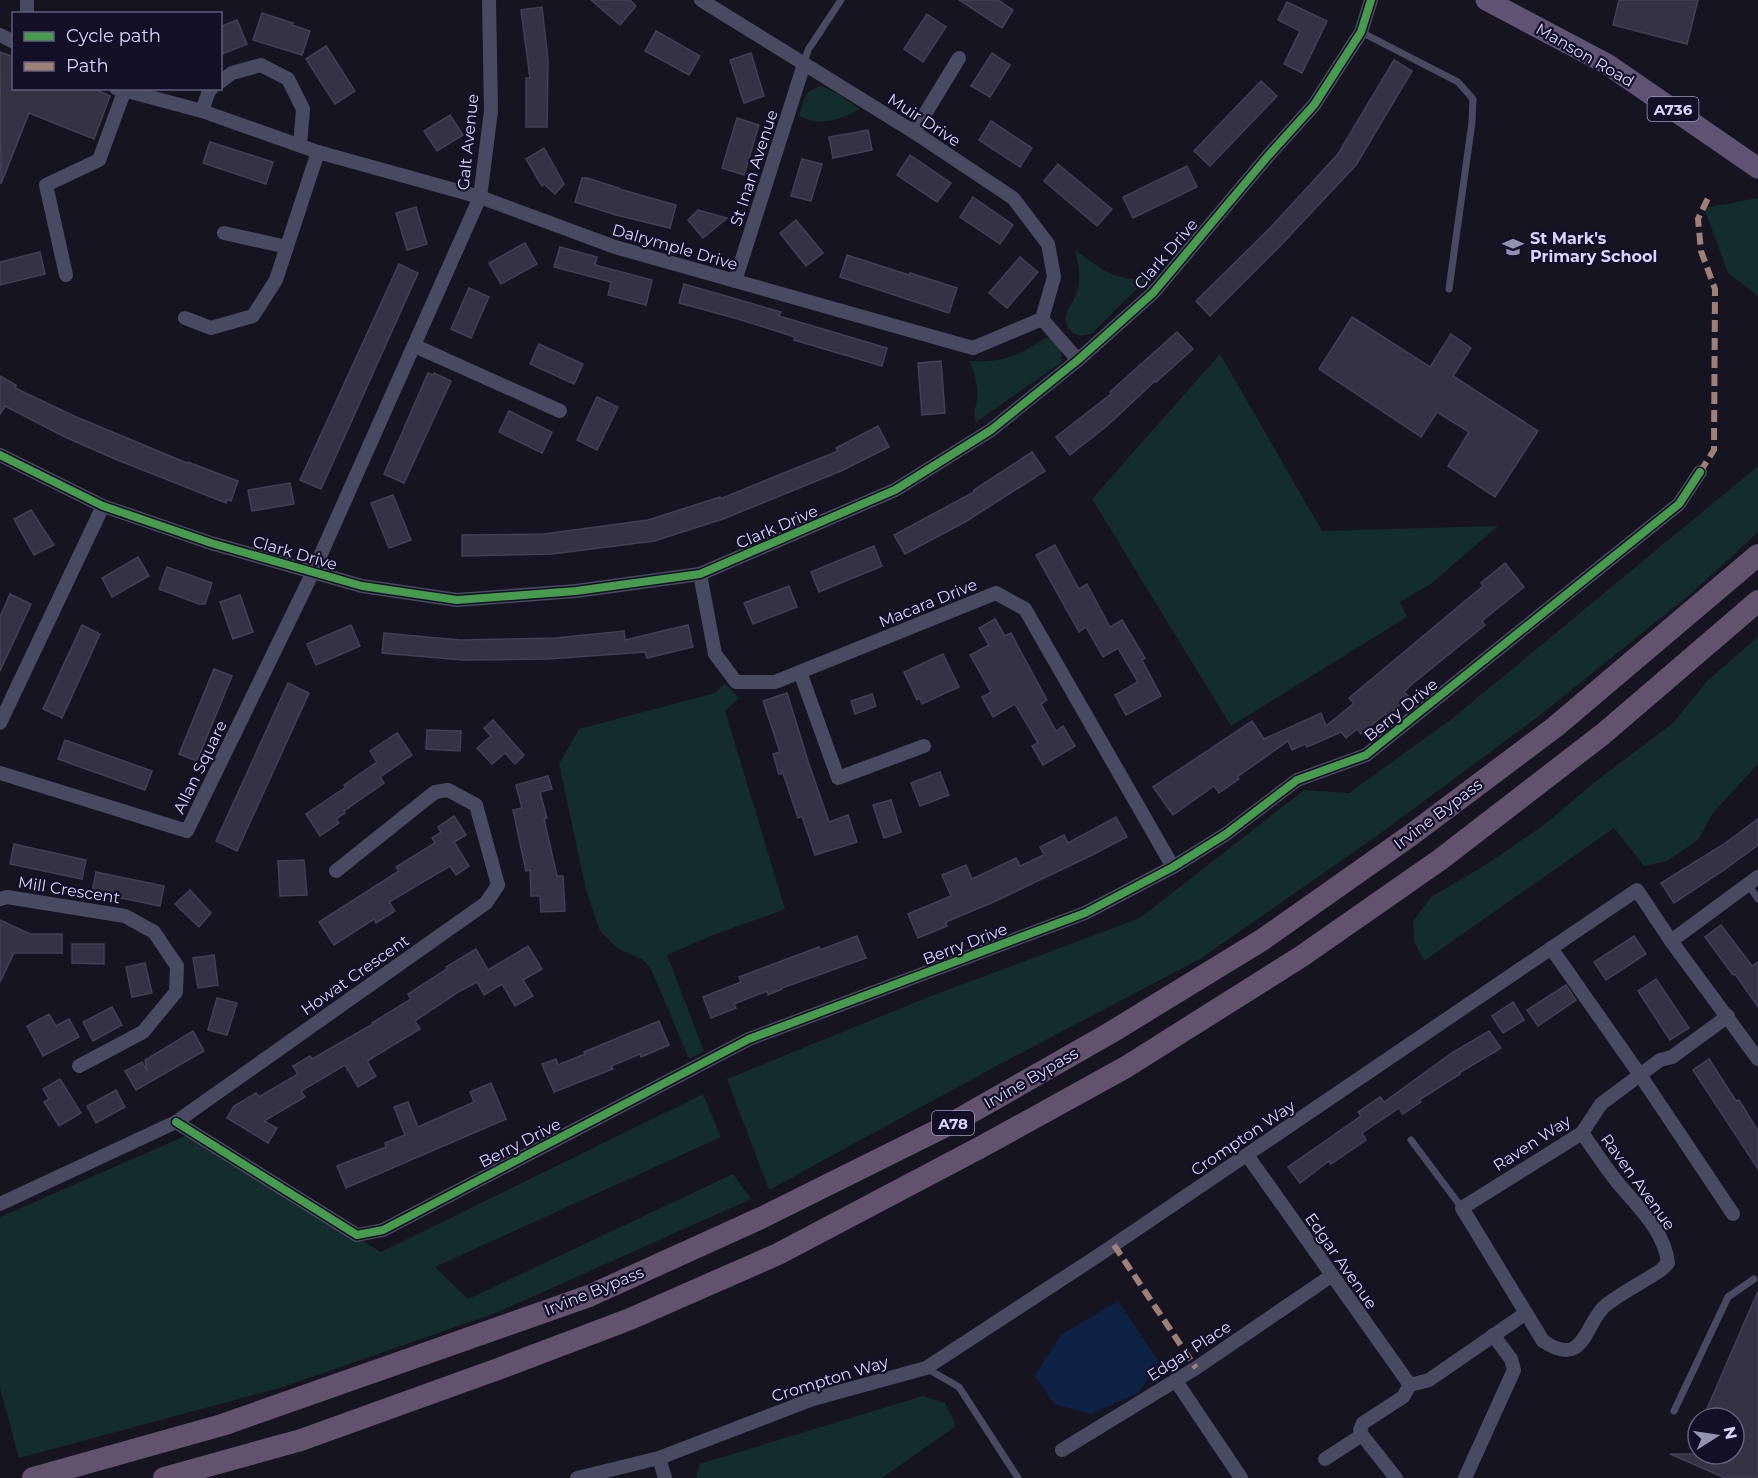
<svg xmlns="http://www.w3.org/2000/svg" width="1758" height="1478" font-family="Montserrat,sans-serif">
<rect width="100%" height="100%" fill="#161421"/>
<!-- green -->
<g fill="#132c2d">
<path d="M822,86l16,8 22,15c-20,11 -40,18 -61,7 5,-16 4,-26 23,-30z"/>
<path d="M1758,198v98l-30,-23 -24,-65z"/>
<path d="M1075,250c25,18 41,33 73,28l-57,56c-9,2 -15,3 -22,-5 -10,-14 6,-27 9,-40 3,-13 0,-26 -3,-39z"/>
<path d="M1047,337l14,9 1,16 -86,60c-3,-12 0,-13 1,-24 1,-14 -2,-25 -8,-37 35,2 49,-5 78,-24z"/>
<path d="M1220,354l102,177 176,-5 -66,57 -32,19 7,15 -176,109 -139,-227z"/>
<path d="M1758,466v66l-65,60 -154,124 -165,122 -174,121 -198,104 -233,127 -42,-111 204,-83 209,-78 164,-128 45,3 104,-75z"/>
<path d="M1758,637v127l-45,49 -15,27 -31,21 -23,5 -30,-38 -190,133 -10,-19 -1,-21 18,-24 56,-33 57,-39 52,-44 77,-58 35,-43z"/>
<path d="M725,683l14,15 -14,13 60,198 -74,27 -44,19 37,96 -15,8 -38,-90 -8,-9 -26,-12 -17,-17 -14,-41 -27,-126 20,-35 136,-36z"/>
<path d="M703,1094l18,43 -286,130 33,32 265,-125 18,25 -255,114 -213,74 -264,71 -19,-70v-171l185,-81 196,116z"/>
<path d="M923,1396l22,7 11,23 -74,52h-186l4,-14z"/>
</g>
<!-- water -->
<path fill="#0d2144" d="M1118,1301l41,61 -21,31 -47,21 -37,-10 -19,-29 26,-40z"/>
<!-- building -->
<g fill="#343243" stroke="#433f54" stroke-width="1.5">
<path d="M591,0h39l6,6 -16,19z"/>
<path d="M959,0h39l15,10 -11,18z"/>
<path d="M1619,0h79l-11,44 -74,-19z"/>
<path d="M1287,2l40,19 -25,52 -18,-9 16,-33 -22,-11z"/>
<path d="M542,7l6,53 -1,67h-21v-49h4l-9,-68z"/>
<path d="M262,13l31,10 -1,2 18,6 -8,24 -49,-15z"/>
<path d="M927,14l19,13 -23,35 -19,-13z"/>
<path d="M237,20l10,24 -27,11v-28z"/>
<path d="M656,31l44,25 -11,19 -44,-24z"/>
<path d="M326,46l29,45 -20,13 -29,-45z"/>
<path d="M0,52l14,5v31h78l18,8 -16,43 -65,-26 -28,71z"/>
<path d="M751,53l13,43 -20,7 -14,-43z"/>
<path d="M992,53l18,12 -20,32 -19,-11z"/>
<path d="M1394,60l18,11 -56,94 -74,79 -72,72 -14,-15 74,-73 68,-74z"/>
<path d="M1261,81l16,15 -67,70 -16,-15z"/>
<path d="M450,115l13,20 -26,16 -13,-20z"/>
<path d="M737,118l22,7 -15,50 -22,-7z"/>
<path d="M991,121l41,27 -12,19 -41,-27z"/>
<path d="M868,130l4,20 -39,8 -4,-21z"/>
<path d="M210,142l63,20 -7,22 -63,-21z"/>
<path d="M544,148l20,36 -9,10 -11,-10 -2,2 -16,-27z"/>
<path d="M910,155l41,28 -14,19 -40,-27z"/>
<path d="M802,159l20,5 -11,37 -20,-5z"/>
<path d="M1058,164l54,45 -15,17 -53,-45z"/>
<path d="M1187,166l10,21 -64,31 -10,-21z"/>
<path d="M582,178h5l32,10v1l57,16 -6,23 -54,-13 -41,-13z"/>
<path d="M973,197l40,28 -13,19 -40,-27z"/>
<path d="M416,207l11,37 -20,6 -11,-37z"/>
<path d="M698,210l29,8 -24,20 -15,-18z"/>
<path d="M796,220l27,33 -17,13 -26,-33z"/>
<path d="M525,243l12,21 -36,20 -12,-21z"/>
<path d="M560,247l37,10 -2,8 57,15 -6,25 -38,-10 3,-13 -57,-15z"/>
<path d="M40,252l5,22 -45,11v-23z"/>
<path d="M847,255l62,20 1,-2 47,15 -8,25 -109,-36z"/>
<path d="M1020,257l18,15 -31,36 -18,-15z"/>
<path d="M399,264l19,9 -97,216 -21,-9z"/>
<path d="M684,284l97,28 -2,4 108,32 -5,18 -88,-26 1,-3 -57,-18 -59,-16z"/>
<path d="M469,288l20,9 -18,41 -20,-9z"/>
<path d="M1352,317l78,50 21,-33 20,14 -18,28 85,55 -43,66 -47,-31 21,-34 -32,-20 -16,25 -102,-68z"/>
<path d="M1177,332l16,17 -37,33 -1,-1 -47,44 -38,30 -14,-18 55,-43 -1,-2z"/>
<path d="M539,344l44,20 -9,20 -44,-20z"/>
<path d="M941,361l4,52 -23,2 -4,-52z"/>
<path d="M428,373l5,2 1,-2 17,8 -47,102 -20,-9z"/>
<path d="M0,376l16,9 -1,3 59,28 113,47 1,-1 50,19 -7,20 -4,-2 -1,4 -111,-44 -50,-22 -60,-31 -5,8z"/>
<path d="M597,397l21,10 -21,43 -20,-10z"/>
<path d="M509,411l43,21 -10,21 -43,-21z"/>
<path d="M878,426l11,21 -48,24 -118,48 -69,22 -102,13 -90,2v-21l82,-1 104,-14 72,-23v2l118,-48 -2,-3z"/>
<path d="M1032,452l13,19 -80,51 -60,32 -11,-19 80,-43v-2z"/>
<path d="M290,483l4,21 -42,7 -4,-21z"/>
<path d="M393,495l18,45 -22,8 -18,-45z"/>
<path d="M31,510l23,35 -20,10 -20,-36z"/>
<path d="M1055,545l24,44 8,-5 23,43 12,-7 23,38 -3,2 19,36 -35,19 -11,-20 23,-13 -20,-34 -15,9 -17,-30 -7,5 -43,-77z"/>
<path d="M874,546l8,20 -63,26 -8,-20z"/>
<path d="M138,557l11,19 -37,21 -10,-19z"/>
<path d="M1505,563l19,24 -42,34 3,4 -74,60 -7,7 5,5 -22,19 -2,-2 -24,20 -4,-5 -11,9 -5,-6 -34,15 -2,-3 -13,6 -4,-9 -51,36 2,2 -20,14 -5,-7 -41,29 -20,-28 99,-66 12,18 57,-26 5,13 28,-23 -5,-5 134,-112 -2,-3z"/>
<path d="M167,567l45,16 -7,21h-6l-40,-15z"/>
<path d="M789,586l8,21 -44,17 -9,-21z"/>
<path d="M10,594l21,10 -31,67v-54z"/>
<path d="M240,595l13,37 -20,7 -13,-37z"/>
<path d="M995,619l10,17 6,-3 9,17 27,50 -6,4 15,27 7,-5 12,20 -32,19 -11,-19 6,-3 -23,-39 -22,13 -11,-20 9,-5 -21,-37 19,-10 -10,-17z"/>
<path d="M82,625l18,9 -38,84 -19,-9z"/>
<path d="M351,625l9,21 -44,19 -9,-21z"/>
<path d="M688,625l5,22 -46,11 -2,-6 -97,7 -85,1 -81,-7 2,-20 76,7 95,-2 69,-7 1,9z"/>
<path d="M943,654l16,33 -37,17 -2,-6 -3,2 -13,-28z"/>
<path d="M214,669l18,7 -35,85 -18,-7z"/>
<path d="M288,683l21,10 -72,158 -21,-10z"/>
<path d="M787,693l22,71 20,58 19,-7 9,27 -42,13 -13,-39 -4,2 -15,-45 -4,1 -6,-20 7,-2 -17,-51z"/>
<path d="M872,694l4,12 -21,8 -4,-13z"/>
<path d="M493,720l31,35 -9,9 -10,-11 -13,11 -15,-16 14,-12 -7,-8z"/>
<path d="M427,730l34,1 -1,20 -34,-2z"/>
<path d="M397,733l15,22 -32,22 4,6 -40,28 1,2 -9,6 3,4 -19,13 -14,-22 40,-27 -2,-2 33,-23 -7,-11z"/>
<path d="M65,740l87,31 -7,19 -87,-31z"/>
<path d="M940,772l9,23 -29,11 -9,-23z"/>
<path d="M548,776l4,13 -12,3 7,26 -3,1 13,57h6l2,35 -24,1 -1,-16h-9l-1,-26 -4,1 -13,-61 9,-2 -6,-23z"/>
<path d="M891,800l10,32 -17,6 -11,-33z"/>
<path d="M454,816l12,19 -12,7 15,24 -13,9 -6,-9 -61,36 6,9 -19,12 -2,-4 -40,26 -15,-23 80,-51 -3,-4 39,-24 -3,-5 9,-6 -3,-5z"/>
<path d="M1116,817l11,20 -35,18 -94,45 -52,22 1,4 -29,12 -10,-24 43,-18 -9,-21 24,-10 6,14 44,-21 4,8 24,-11 -4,-8 24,-12 4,8z"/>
<path d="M1758,819v26l-34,25 -50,33 -13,-20 63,-39z"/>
<path d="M14,844l72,16 -4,19 -72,-15z"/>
<path d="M304,860l3,35 -27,1 -2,-35z"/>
<path d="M96,872l68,14 -4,20 -68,-14z"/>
<path d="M190,890l21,23 -12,14 -24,-23z"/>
<path d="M0,920l30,14h32v19h-48l-14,29z"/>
<path d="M1721,925l31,41 6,-4v45l-23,-33 -2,1 -28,-38z"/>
<path d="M857,936l9,22 -84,30v1l-14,6 -1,-4 -33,13 2,4 -25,10 -8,-21 38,-15 -2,-5 80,-30 1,3z"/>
<path d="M1634,936l12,18 -40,26 -12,-18z"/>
<path d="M72,944h32v20l-32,-1z"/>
<path d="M528,946l14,23 -19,11 10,16 -18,10 -13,-22 -18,11 -7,-13 -17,9 -45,30 5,8 -53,32 9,15 -18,11 -13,-22 -44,26 4,6 -41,24 13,7 -9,15 -41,-25 7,-12 22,-13 3,4 39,-23 -5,-8 17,-10 2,3 61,-35 -1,-1 39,-24 -3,-5 39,-25 -1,-2 30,-18 12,21z"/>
<path d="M214,955l4,30 -20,3 -5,-30z"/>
<path d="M145,963l7,30 -20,4 -6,-30z"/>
<path d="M1656,979l33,49 -19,12 -32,-49z"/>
<path d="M1566,985l10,15 -38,26 -11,-16z"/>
<path d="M217,998l20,5 -10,32 -19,-5z"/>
<path d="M1513,1002l11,18 -21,13 -11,-17z"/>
<path d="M112,1007l10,18 -29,16 -10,-19z"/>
<path d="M49,1014l7,12 13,-7 10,18 -36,19 -16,-30z"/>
<path d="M659,1021l10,24 -28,12 -1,-3 -29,12 2,3 -59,23 -12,-28 14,-5 2,6 27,-11 -1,-2z"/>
<path d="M193,1031l11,20 -68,39 -11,-19 17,-9 5,9 -2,-11z"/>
<path d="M1489,1031l12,17 -42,25 1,1 -41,26 2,2 -18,12 -4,-6 -37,25 4,7 -35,24 -2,-3 -29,22 -12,-16 73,-51 -3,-4 22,-15 4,5 68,-49z"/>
<path d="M1709,1059l27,42 3,-1 19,31v38l-65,-99z"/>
<path d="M60,1079l21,34 -22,13 -15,-24 5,-3 -6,-10z"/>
<path d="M491,1083l15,36 -160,69 -9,-22 49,-19 -1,-4 20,-8 -11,-28 14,-5 10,25 56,-25 -4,-10z"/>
<path d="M116,1090l9,17 -29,16 -9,-17z"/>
<path d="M1758,1291v187h-33l-55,-24h64v-36h-31z"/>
</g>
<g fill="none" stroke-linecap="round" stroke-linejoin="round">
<!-- service -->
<g stroke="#4a4962" stroke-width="7">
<path d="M1361,32l97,50 15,17 -1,23 -23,167"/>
<path d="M804,64l4,-14 33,-50"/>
<path d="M1748,884l10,15"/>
<path d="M1411,1140l51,68"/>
<path d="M926,1368l33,19 59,91"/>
<path d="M1674,1411l54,-114 26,-18"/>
</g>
<!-- minor -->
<g stroke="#4a4962" stroke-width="14">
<path d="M27,0v14"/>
<path d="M701,0l213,132 99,66 35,46 6,33 -12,42"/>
<path d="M0,35l14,7"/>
<path d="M220,82l12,-9 29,-8 27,14 15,30 -3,36"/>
<path d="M116,88l86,23 116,41 162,45 135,50 358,101 69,-29"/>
<path d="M202,111l7,-20 3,-3"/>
<path d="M914,132l45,-74"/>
<path d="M224,233l63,14"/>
<path d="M66,275l-20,-90 53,-25 25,-68"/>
<path d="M735,281l69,-217"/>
<path d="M185,318l26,10 42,-12 23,-36 42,-128"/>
<path d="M1042,319l36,41"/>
<path d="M415,346l145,65"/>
<path d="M0,455l103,51 108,37 151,43 95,14 119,-9 124,-17 195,-84 96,-60 87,-70 75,-67 115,-137 46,-51 47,-73 10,-32"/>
<path d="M700,574l15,80 21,28h39l221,-89 29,16 148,258"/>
<path d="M800,672l38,106 86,-32"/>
<path d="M0,723l103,-217"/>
<path d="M0,773l187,58 126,-259 167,-375 11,-86 -2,-111"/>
<path d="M0,899l7,-2 118,19 29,16 23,34 -1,26 -33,40 -64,34"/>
<path d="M1671,941l87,-64"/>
<path d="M1551,948l89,127 93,139"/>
<path d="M176,1122l181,113 26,-5 366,-191 336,-126 88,-46 53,-33 71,-54 69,-25 313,-251 21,-32"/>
<path d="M1582,1133c11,15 21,31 32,45 21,27 50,50 54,85l-7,7c-18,12 -38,22 -55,35 -21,16 -20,65 -63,36l-81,-133 120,-75 19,-29 59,-44 12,-3 56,-41"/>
<path d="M1247,1155l163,230"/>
<path d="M0,1204l176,-82 310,-219 12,-18 -22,-80 -28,-15 -13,2 -99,79"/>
<path d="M1176,1381l65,97"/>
<path d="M1062,1450l134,-82 135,-92"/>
<path d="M659,1458l6,20"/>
<path d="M1325,1459l37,-24"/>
<path d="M577,1478l82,-20 154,-59 113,-31 173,-113 538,-365 34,51 87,118"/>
<path d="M1396,1478l-34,-43 -2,-5 3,-7 40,-26 7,-12 19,-5 97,-67"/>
<path d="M1465,1478l49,-108 -3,-11 -18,-24"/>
</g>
<!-- primary -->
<path stroke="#5e5373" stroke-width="21" d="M1486,0l121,64 151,104"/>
<!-- trunk -->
<g stroke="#62526e" stroke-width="22">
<path d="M33,1478l189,-53 367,-129 174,-79 191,-95 156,-89 152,-93 149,-105 144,-108 203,-172"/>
<path d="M164,1478l137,-38 197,-71 132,-50 148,-65 203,-107 145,-80 176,-111 139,-97 162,-125 155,-133"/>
</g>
<!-- quiet -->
<g stroke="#9e8076" stroke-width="6" stroke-dasharray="12 6" stroke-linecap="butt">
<path d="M1700,472l14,-22 1,-161 -14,-38 -3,-32 11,-23"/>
<path d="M1114,1245l82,123"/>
</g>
<defs>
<g id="cycleway">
<path d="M0,455l103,51 108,37 151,43 95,14 119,-9 124,-17 195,-84 96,-60 87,-70 75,-67 115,-137 46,-51 47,-73 10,-32"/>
<path d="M176,1122l181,113 26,-5 366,-191 336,-126 88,-46 53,-33 71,-54 69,-25 313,-251 21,-32"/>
</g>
</defs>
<!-- cycleway casing -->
<use href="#cycleway" stroke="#130f26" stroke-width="11"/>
<!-- cycleway -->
<use href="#cycleway" stroke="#469c4c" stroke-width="8"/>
</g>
<!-- icons -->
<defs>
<symbol id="school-bare" viewBox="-9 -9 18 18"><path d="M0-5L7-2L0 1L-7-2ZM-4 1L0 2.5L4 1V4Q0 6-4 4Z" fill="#9591b1" stroke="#130f26" stroke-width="2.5" paint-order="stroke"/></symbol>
</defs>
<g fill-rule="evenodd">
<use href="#school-bare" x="1498" y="232" width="30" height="30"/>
</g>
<g text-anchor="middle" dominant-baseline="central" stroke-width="4.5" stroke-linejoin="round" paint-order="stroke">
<!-- shield labels -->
<g fill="#130f26" stroke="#9e99be" stroke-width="1.5">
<rect x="1647.5" y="97" width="51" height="24" rx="4.5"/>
<rect x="932" y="1111" width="42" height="24" rx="4.5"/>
</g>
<g font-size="15" font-weight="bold" fill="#d9d4ff">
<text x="1673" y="109">A736</text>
<text x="953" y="1123">A78</text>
</g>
<!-- street labels -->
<g font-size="16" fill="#d9d4ff" stroke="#130f26">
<text transform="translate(1585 55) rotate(30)">Manson Road</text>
<text transform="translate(924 120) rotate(33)">Muir Drive</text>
<text transform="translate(468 142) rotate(-84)">Galt Avenue</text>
<text transform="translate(754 168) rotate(-72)">St Inan Avenue</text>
<text transform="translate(675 247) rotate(16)">Dalrymple Drive</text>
<text transform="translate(1166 254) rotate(-49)">Clark Drive</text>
<text transform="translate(777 527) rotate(-23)">Clark Drive</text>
<text transform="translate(295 553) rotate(16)">Clark Drive</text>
<text transform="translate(928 603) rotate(-22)">Macara Drive</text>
<text transform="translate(1401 710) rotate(-39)">Berry Drive</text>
<text transform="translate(200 767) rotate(-64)">Allan Square</text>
<text transform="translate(1438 814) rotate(-37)">Irvine Bypass</text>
<text transform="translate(69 890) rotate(9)">Mill Crescent</text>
<text transform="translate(965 944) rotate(-21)">Berry Drive</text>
<text transform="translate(355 975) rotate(-35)">Howat Crescent</text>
<text transform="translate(1031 1078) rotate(-30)">Irvine Bypass</text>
<text transform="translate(1243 1138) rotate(-34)">Crompton Way</text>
<text transform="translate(520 1143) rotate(-27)">Berry Drive</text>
<text transform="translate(1532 1143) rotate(-33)">Raven Way</text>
<text transform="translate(1638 1182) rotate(54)">Raven Avenue</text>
<text transform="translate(1341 1261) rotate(55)">Edgar Avenue</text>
<text transform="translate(594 1291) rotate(-22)">Irvine Bypass</text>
<text transform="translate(1189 1351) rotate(-33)">Edgar Place</text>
<text transform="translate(830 1379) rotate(-17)">Crompton Way</text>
</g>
<!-- poi labels -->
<g font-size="16" font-weight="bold" fill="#d9d4ff" stroke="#130f26" text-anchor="start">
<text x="1530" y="238">St Mark's<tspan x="1530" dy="18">Primary School</tspan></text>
</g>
</g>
<!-- legend -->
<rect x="12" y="12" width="210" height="78" fill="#130f26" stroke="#625e7d" stroke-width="1.5"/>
<rect x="24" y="32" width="30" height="9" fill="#469c4c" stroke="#625e7d" stroke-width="1.5"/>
<text x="66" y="42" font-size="18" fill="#d9d4ff">Cycle path</text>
<rect x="24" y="62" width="30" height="9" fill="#9e8076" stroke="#625e7d" stroke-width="1.5"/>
<text x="66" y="72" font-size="18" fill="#d9d4ff">Path</text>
<!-- north arrow -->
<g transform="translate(1716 1436) rotate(78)"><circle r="28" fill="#130f26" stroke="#625e7d" stroke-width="1.5"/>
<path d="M0-4.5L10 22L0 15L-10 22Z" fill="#9591b1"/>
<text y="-9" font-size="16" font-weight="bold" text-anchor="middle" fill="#d9d4ff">N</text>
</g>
</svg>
